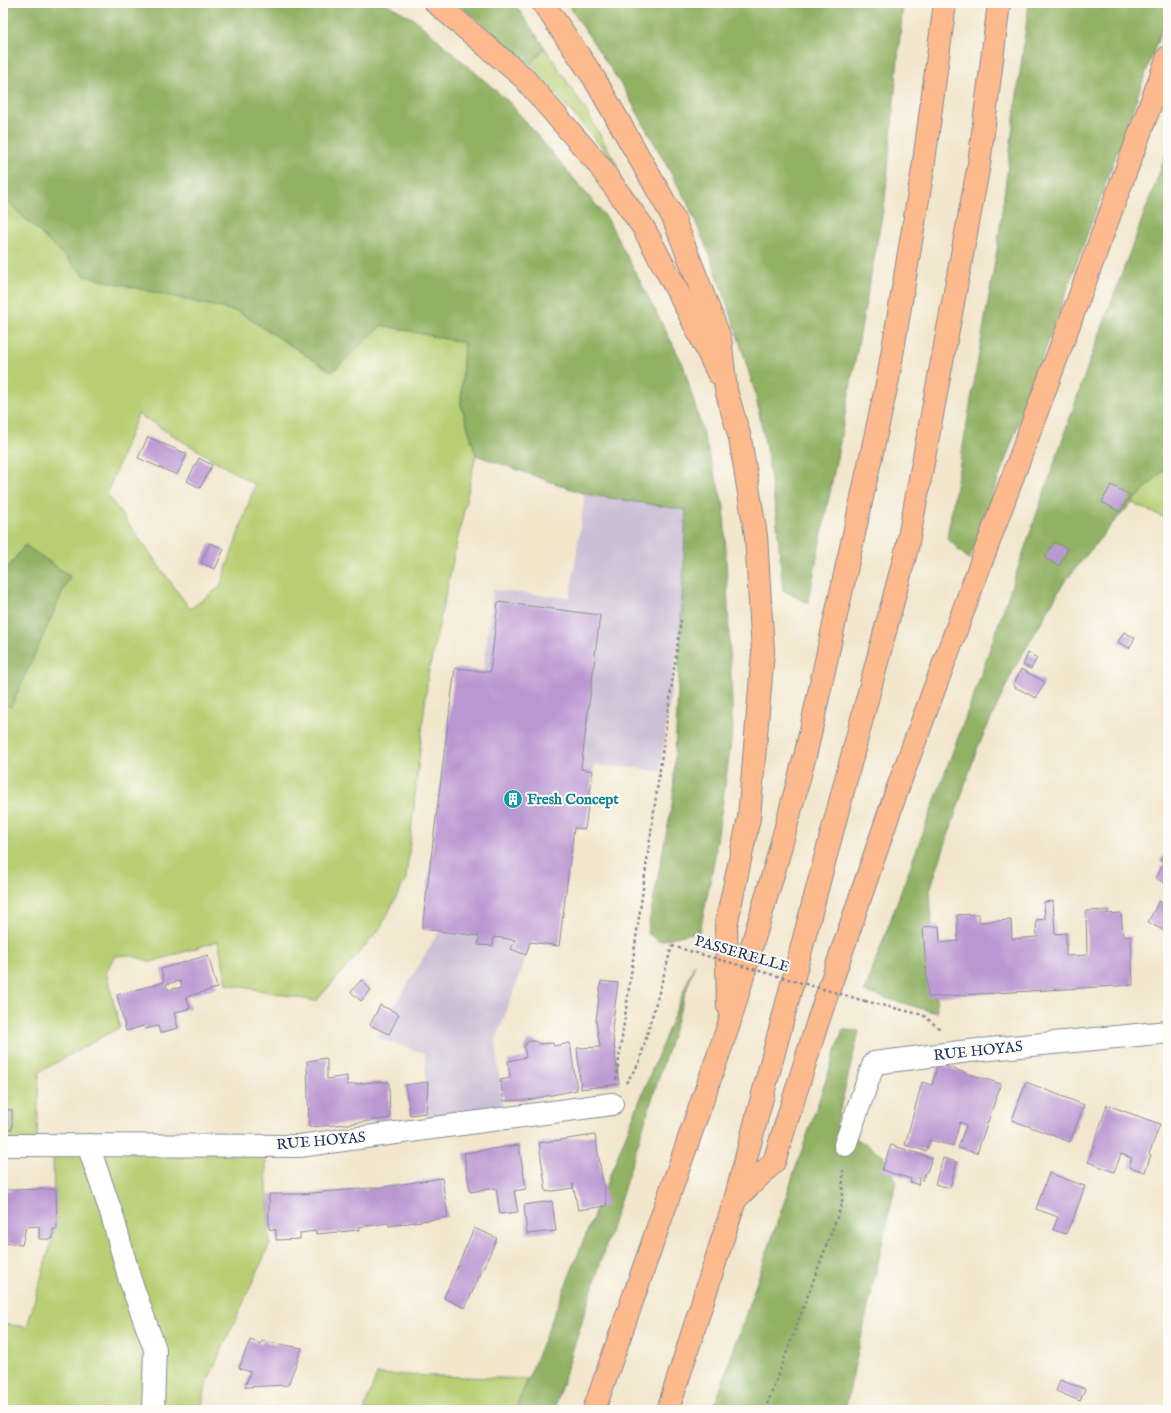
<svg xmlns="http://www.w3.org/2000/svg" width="1171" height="1413" font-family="'IM FELL English',serif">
<rect width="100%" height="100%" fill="#fdfcf7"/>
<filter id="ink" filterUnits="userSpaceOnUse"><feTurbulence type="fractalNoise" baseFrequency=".025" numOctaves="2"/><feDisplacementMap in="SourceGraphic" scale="8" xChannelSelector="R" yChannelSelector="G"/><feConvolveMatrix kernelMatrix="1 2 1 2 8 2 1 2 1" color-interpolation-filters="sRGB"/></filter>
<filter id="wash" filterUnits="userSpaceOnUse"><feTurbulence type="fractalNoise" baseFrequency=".012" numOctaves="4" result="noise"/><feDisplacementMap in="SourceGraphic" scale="16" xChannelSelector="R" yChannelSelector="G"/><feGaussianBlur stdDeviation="0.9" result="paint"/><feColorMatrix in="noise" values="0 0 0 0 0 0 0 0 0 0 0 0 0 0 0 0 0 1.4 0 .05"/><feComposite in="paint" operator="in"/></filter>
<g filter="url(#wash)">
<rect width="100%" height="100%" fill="#f2e6cc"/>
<!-- industrial -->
<path fill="#cbbfd5" d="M585,494l101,16 -5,110 -21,152 -24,-4 -42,-3 -7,61 -15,-2 -39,114 -37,102 7,79 -75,10 -3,-75 -49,-17 80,-134 37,-313 77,8z"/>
<!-- green -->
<g fill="#b7ce72" stroke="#697e68" fill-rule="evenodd">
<path d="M545,48l38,58 35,60 -88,-102z"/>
<path d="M3,197l82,79 154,36 93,60 50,-47 82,18 -3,61 15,51 -48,220 -22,204 -27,51 -63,71 -89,-17 -9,-43 -66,21 -23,-7 -14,1 -9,16 14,55 -81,45 -2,73h-34v-442l22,-158 -22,29zM138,414l117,71 -35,102 -30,22 -83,-115z"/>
<path d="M1168,465v54l-36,-16z"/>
<path d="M53,1145l212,1 5,98 -63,138 -6,28h-198v-86l24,3 27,-95z"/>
<path d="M377,1374l151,5 -13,31h-151z"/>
</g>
<!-- forest -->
<g fill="#91b164" stroke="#567061">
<path d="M3,3h382l29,16 95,83 98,116 76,146 41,143 9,222 -19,133 -14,69 -41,10 -12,-8 26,-134 13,-289 -101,-16 -109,-39 -15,-51 3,-61 -82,-18 -50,47 -93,-60 -154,-36 -82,-79z"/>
<path d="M457,3h57l31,45 -15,16z"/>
<path d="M567,3h336l-18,197 -46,247 -31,156 -25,-13 -7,-76 -9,-61 -12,-61 -21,-68 -25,-71 -22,-51 -63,-113z"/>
<path d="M1029,3h139v9l-199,548 -22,-22 50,-288z"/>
<path d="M1168,149v316l-57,60 -48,59 -50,87 -36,78 -47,141 7,123 -73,-21 113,-306 113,-326z"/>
<path d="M25,545l45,31 -59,131 -8,-4v-129z"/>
<path d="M695,963l-141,447h-39l13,-31z"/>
<path d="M843,1030l16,1 -23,95 47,29 13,27 -51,228h-132z"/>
</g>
<g id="blocks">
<!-- building -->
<g fill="#bb97d2" fill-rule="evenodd">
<path d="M148,437l39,17 -10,21 -39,-17z"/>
<path d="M199,458l13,7 -12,23 -13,-7z"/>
<path d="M1111,485l19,10 -10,17 -18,-10z"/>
<path d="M1054,542l14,7 -9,17 -14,-8z"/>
<path d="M210,543l14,6 -9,20 -14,-6z"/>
<path d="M498,602l102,13 -19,154 12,2 -8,58 -11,-1 -15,118 -29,-4 -4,13 -15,-6 4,-9 -21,-3 -1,9 -15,-1 1,-9 -57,-7 33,-261 35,4z"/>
<path d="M1124,632l11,6 -6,10 -11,-6z"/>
<path d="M1028,653l9,5 -6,11 -8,-4z"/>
<path d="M1021,669l24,13 -9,16 -23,-12z"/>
<path d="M1165,853l3,2v30l-12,-7 8,-15 -4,-2z"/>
<path d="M1053,901l2,33 11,-1v23l21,-1 -1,-44 23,-1 -2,4 14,-1 2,23h8l2,49 -205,12 -5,-70 16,-1 1,17 18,-2 -1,-26 22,-1v8l32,-2 1,19 25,-2 -1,-17 9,-1 -1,-17z"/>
<path d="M1159,901l9,6v26l-20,-11z"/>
<path d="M208,955l9,33 -31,9 4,11 -16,5 4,15 -18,5 -2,-7 -13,3 -1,-3 -18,5 -9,-36 47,-13 -3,-13zM180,981l2,6 -14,3 -2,-6z"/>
<path d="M361,980l10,10 -10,11 -10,-9z"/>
<path d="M601,981l17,2 -6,45 7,56 -38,5 -4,-41 23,-1 -4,-26z"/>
<path d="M380,1005l19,9 -10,20 -19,-9z"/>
<path d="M528,1041h7l5,3 13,-1 1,3 16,-3 7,47 -50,10 -23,1 -4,-21 10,-2 -2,-17 18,-4 -2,-10z"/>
<path d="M327,1058v21l20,-3v9l26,-3h16l1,36 -42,6 -39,3 -2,-66z"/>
<path d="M938,1064l63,20 -24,69 -19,-5 8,-23 -6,-3 -7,24 -23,-6 -4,11 -21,-6 17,-63 10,3z"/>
<path d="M428,1082l-2,31 -16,2 -5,-30z"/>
<path d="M1026,1082l58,23 -14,37 -58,-22z"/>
<path d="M1107,1105l53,19 -11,30 2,1 -6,17 -16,-5 3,-9 -11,-4 -7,18 -26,-10z"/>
<rect x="3" y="1110" width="9" height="19"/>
<path d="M595,1135l12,71 -29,4 -5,-26v4l-27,4 -7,-49z"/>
<path d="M519,1145l7,44 -12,2 4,21 -18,2 -4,-26 -26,4 -6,-39z"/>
<path d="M891,1145l41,13 -5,14h-2l-2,8 -4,-2 -1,7 -8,-3 1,-3 -29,-9z"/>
<path d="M943,1158l14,4 -7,26 -15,-4z"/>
<path d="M1049,1173l36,13 -13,36h-1l-5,12 -13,-4 5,-13 -22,-8z"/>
<path d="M442,1178l6,39 -59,9 -1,-3 -29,4 1,3 -44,4v-3l-16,2v6l-24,1v-10l-7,-1v-35h31l83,-7z"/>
<path d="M56,1189l1,40h-4v10h-14v-13l-13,1 -4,18 -19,-2v-53z"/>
<path d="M552,1201l4,30 -29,3 -3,-29z"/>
<path d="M474,1228l23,10 -32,70 -21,-10z"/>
<path d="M250,1340l11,4 1,-3 40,7 -14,37 -43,2 5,-15 -11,-4z"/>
<path d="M1060,1380l25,9 -5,12 -24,-10z"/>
</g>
</g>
</g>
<g filter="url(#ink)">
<use href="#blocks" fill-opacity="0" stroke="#868a95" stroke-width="1"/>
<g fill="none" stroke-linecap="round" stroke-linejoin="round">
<defs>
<g id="minor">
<path d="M3,1145l296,1 313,-42"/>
<path d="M88,1145l24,70 18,65 25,69 -2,61"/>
<path d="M845,1145l29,-82 95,-12 199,-19"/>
</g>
<g id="highway">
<path d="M436,3l87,74 75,87 45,63 45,84 30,62"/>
<path d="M543,3l51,75 79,139 47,121 6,52 14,48 16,98 7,116 -14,166 -23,107 2,81"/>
<path d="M736,1199l38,-37 44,-141 80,-234 270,-730"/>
<path d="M594,1410l134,-383 48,-163 30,-112 82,-373 35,-210 22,-166"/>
<path d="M668,1410l67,-210 172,-652 72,-384 20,-161"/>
</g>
</defs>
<!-- minor casing -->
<use href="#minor" stroke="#868a95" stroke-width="24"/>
<!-- highway casing -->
<use href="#highway" stroke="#868a95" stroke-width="24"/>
<!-- path -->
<g stroke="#868a95" stroke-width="2.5" stroke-dasharray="3 3" stroke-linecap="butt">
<path d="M865,1001l58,14 17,14"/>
<path d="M616,1080l65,-460"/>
<path d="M626,1083l13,-20 33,-117"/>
<path d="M765,1410l77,-206 1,-34"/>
</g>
<!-- minor -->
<use href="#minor" stroke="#fff" stroke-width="22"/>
<!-- highway -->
<use href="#highway" stroke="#fcba8d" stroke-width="22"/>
<!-- path-bridge -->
<path stroke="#868a95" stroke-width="2.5" stroke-dasharray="3 3" stroke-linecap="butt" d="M672,946l193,55"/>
</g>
</g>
<!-- icons -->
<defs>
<symbol id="building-disc" viewBox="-11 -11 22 22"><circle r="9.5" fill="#0f9aa8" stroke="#fdfcf7"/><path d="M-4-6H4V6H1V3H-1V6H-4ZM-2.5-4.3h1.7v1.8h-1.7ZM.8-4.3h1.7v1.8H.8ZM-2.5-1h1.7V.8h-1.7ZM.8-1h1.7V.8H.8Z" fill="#fff"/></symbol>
</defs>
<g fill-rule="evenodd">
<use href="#building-disc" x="502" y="788" width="22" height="22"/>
</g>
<g text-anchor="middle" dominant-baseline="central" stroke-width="4" stroke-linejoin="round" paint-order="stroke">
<!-- culture labels -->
<g font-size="15" font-weight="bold" fill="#0d838f" stroke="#fdfcf7" text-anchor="start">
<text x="527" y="799">Fresh Concept</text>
</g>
<!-- street labels -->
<g font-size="15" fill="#1b2f5e" stroke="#fdfcf7">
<text transform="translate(742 954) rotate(16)">PASSERELLE</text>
<text transform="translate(978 1051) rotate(-6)">RUE HOYAS</text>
<text transform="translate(321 1141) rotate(-5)">RUE HOYAS</text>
</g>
</g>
<!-- margin -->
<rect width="1171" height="1413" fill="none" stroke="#fdfcf7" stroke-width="16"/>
</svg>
